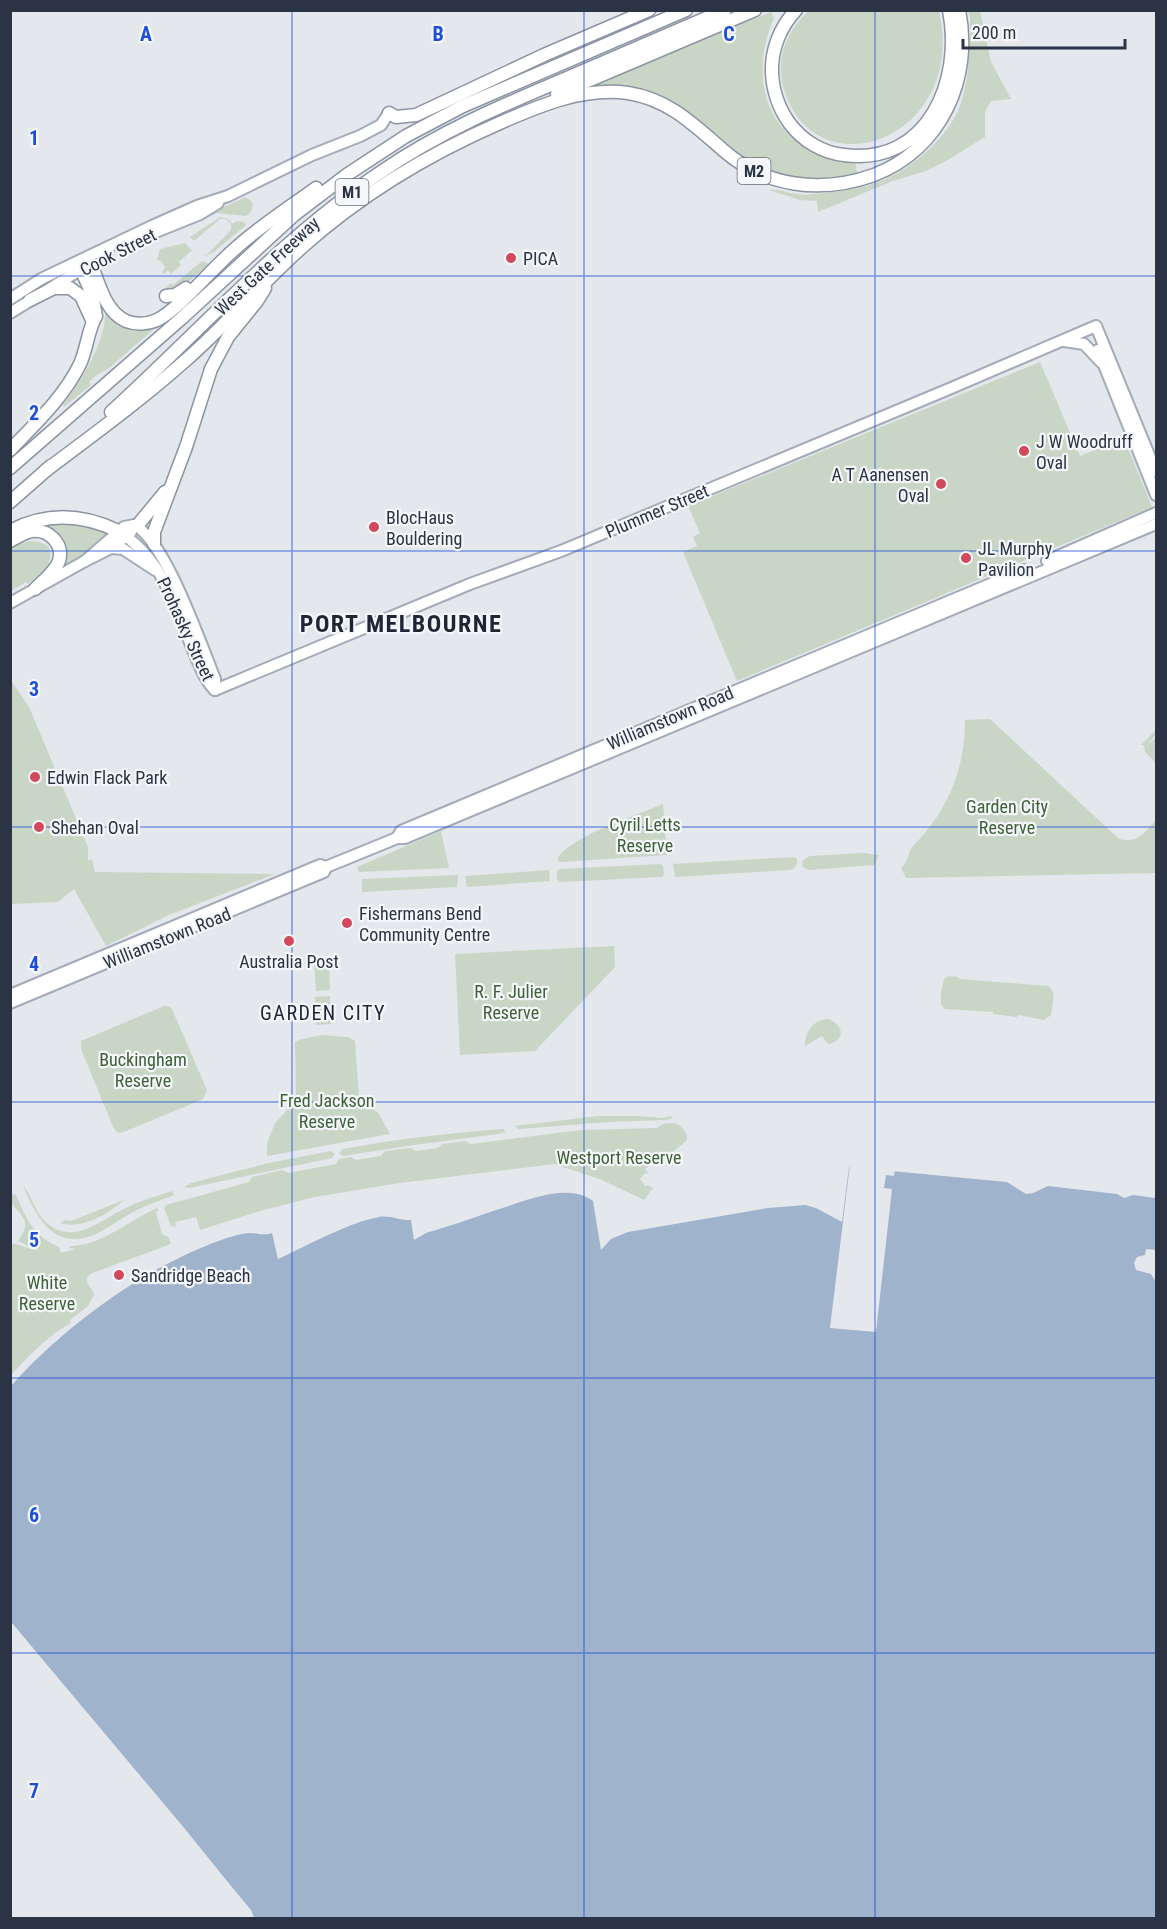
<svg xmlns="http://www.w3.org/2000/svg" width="1167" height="1929" font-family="'Roboto Condensed',sans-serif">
<rect width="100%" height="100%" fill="#e4e7ec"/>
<!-- green -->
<g fill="#c9d6c5">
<path d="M808,11h131c7,31 5,64 -14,92 -38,56 -120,58 -141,-14 -6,-18 -4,-36 5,-53 5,-10 12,-17 19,-25z"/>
<path d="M968,11h12l11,51 20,37 -20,2 -6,11v25l-39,24 -20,10 -33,10 -75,31 -1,-11 -17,-1 -31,-10c9,-2 18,3 27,4 11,2 25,-1 36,-2 17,-2 34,-5 49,-11 31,-12 70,-46 80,-78 9,-28 9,-57 9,-86z"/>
<path d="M771,12l3,6c-22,51 -14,107 40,134 12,5 28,6 41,8l2,13c-51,12 -92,4 -133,-30 -18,-16 -36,-33 -58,-44 -25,-12 -56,-8 -82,-9v-3z"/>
<path d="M246,197l6,5c2,6 -1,11 -6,14l-29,-3 -27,12 -1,-2z"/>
<path d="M220,217l8,2 4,5 5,-3 7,1 2,3 -32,27 -8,4 -3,-3 4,2 24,-25v-5c-2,-4 -5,-8 -11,-6l-26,22 -4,-4z"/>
<path d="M185,243l9,10 -3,-2 -12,11 2,3 -10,9 -3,-4 -4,4 -2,-1 3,-6 -4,-6 -4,-1 3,-11z"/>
<path d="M202,261l5,2 2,2 -33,27h-9l-1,-4 5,-5 2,2z"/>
<path d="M108,312l19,14v4l13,1 12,-2 1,1 -36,31c-8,10 -21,11 -28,22l2,2 -27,22 -1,-2c16,-20 44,-66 42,-92z"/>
<path d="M1040,362l40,94 44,-18 28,69 -415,174 -54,-129 14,-6 -4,-9 7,-4 -12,-27z"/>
<path d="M71,522l27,7 10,6 -42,32 -3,-1c5,-19 2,-30 -16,-39l1,-4z"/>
<path d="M29,541l10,1 9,4c7,17 -5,29 -20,38l-2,-2 -15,9 -1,-44z"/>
<path d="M10,679l19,28 59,140v14l4,-2 3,13 180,2 -106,41 -63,31 -32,-57 -16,13 -47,2z"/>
<path d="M990,719l128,119c18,8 27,-6 38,-18v53l-250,5 -5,-10c8,-6 6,-16 13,-23 34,-35 51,-76 51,-125z"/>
<path d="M1155,731l1,3 -10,13 10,-10v26l-11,-11 -1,-7h-3z"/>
<path d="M663,804l4,51 -106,7 -3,-1v-4c18,-23 77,-41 105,-53z"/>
<path d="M441,831l8,37 -90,4 -2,-5z"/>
<path d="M863,853l16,2 -5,10 -66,5 -6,-4 1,-6 7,-4z"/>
<path d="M794,857l3,2c1,5 -2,10 -7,11l-115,7 -2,-13z"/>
<path d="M660,864l3,2 1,9 -2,2 -102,5 -3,-3v-8l3,-2z"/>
<path d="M549,870l1,11 -83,6 -2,-11z"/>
<path d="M458,875l-1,12 -95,5v-13z"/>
<path d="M614,946l1,21 -80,84 -75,4 -5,-101z"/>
<path d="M314,964h15l1,26 -14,1z"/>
<path d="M949,976l9,1 1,2 90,7 5,8 -3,21 -7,5 -26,-5 -1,2 -24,-3v-2l-48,-3 -4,-4v-12l3,-14z"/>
<path d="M330,996l1,28 -15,1 -1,-28z"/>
<path d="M164,1006h4l4,3 35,81 -4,9 -79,33 -6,1 -4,-4 -33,-80v-8z"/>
<path d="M828,1019c16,5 18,22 0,25l-6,-8 -17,10c1,-15 6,-25 23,-27z"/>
<path d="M322,1035l26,2 7,4 4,55 20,18 11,20 -123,22v-13l8,-20 17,-18 4,-8 -1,-55 7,-3z"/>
<path d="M597,1116h42l24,2 8,-2 2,2 -7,2 -58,2 -89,7 -4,-3z"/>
<path d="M674,1123c7,1 14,10 13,17l-29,25 -5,-4 -8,8 4,5 -4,-1 -5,6 6,8 1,-2 6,3 -9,12 -42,-20 -47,-16 -155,19 -85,14 -55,14 -60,19 -4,-13 -21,5 1,5 -5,-1 -7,-18 2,-3 83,-23 3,-5 30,-7 6,3 48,-9 3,-5 12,-2 5,3 25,-4 4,-5 26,-3 5,3 22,-3 4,-4 22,-3 7,3 110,-14 76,-2 6,-4z"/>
<path d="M503,1129l3,3 -8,2 -91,12 -64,10 -4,-3 4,-4c53,-10 106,-16 160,-20z"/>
<path d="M331,1151l4,3 -3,4 -143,30 -5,-1 7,-4 78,-20z"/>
<path d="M23,1186c9,9 12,28 25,38 27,22 55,-6 80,-17 14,-7 29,-11 44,-16l2,4c-16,6 -33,12 -48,21 -10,6 -21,14 -32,19 -40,16 -58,-18 -71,-49z"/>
<path d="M12,1194l4,1c10,23 18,42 43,52l2,6 15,-4 -7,-1 1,-2c32,0 59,-26 87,-38l2,2 -3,2 6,22 7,4 2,6 -81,30c-8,9 2,12 4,21l-6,11 -18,14 1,3c-23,12 -42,33 -60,52l-1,-120 3,-12 28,9 -23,-11c13,-18 7,-22 -6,-37z"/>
<path d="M124,1200c-16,14 -42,30 -64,23l5,-3 6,1z"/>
</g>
<!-- water -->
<path fill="#9fb4cc" d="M849,1167l158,15 19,12 7,-1 15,-7 69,8 7,4 9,-3 23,3v52l-10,-1 -1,6 -8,2 -3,6 2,7 15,4 5,8v636h-902l-3,-8 -240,-288v-236c54,-61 138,-122 216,-148 7,-2 16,-5 23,-5 8,0 13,3 22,0l6,26c28,-13 72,-37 101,-42 12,-2 21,4 32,3l3,20 12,-7c23,-7 45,-14 67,-22 28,-8 73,-30 100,-10l8,49 10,-11 17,-7 140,-24 37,-3 11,3 26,14z"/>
<!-- pier -->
<g fill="#e4e7ec">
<path d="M850,1164l45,4 -1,8 -8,-1 -2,13 8,1 -16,143 -46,-4z"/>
<path d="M11,1622l174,207 66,82 3,7h-3l-5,-10 -63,-77 -173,-204z"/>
</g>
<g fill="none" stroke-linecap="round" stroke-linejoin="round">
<defs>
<g id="primary">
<path d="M153,233l47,-19 18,-11"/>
<path d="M10,299l33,-21 109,-52 45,-20 31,-10 84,-41 48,-19 21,-11 8,-12"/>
<path d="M10,313l78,-48"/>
<path d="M1064,341l20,3 17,18"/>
<path d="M1098,350l58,145"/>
<path d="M118,531c45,28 56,73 75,119 6,13 11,30 22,40"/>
<path d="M111,548l12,1 32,21"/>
<path d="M85,561l39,-34 10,-2c31,14 67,120 81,154v11"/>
<path d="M1047,561l109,-48"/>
<path d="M10,603l75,-42 26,-13 20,-16"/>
<path d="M215,690l255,-106 91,-33 388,-162 147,-63 60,146"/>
<path d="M397,838l4,-7 623,-261"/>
<path d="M10,995l310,-130 6,2 71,-29h8l751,-314"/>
<path d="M10,1003l314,-131 2,-5"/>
</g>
<g id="highway">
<path d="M796,10c-16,17 -25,40 -24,63 1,19 7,36 18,51 13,17 33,29 54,31 84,11 119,-75 105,-145"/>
<path d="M557,94l198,-84"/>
<path d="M389,113l7,4 20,-2 128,-60 105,-45"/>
<path d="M91,264c8,19 14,48 35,57 10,4 22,3 31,-1 19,-9 49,-44 65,-59 28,-28 62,-50 94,-73"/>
<path d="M166,296l9,-1 11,-7"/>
<path d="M30,300l24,-12h16l11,8 12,26"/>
<path d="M111,412c90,-82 169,-172 270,-240 58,-40 122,-67 186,-94 53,-23 105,-45 158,-68"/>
<path d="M10,450c26,-27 54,-53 70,-86 7,-15 8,-35 16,-48l-4,-22 -11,-25"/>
<path d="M10,468l173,-151 111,-102 54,-41 58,-38 57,-30 223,-96"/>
<path d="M45,471c48,-36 96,-71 141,-111 40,-35 75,-76 115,-112 60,-54 127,-94 201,-126 39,-17 82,-35 126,-29 40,6 65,31 95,57 42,37 98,44 151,25 67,-26 99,-96 85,-165"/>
<path d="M10,502l41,-36"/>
<path d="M137,526l28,-34"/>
<path d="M10,531c36,-19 73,-17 108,0"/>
<path d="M10,541c7,-4 15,-9 22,-10 17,-2 32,13 27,30 -4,11 -16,20 -24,28"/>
<path d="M154,544v-12l32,-85 25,-78 17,-32 29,-36 8,-13"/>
</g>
</defs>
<!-- primary casing -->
<use href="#primary" stroke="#a3abb8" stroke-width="14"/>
<!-- highway casing -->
<use href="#highway" stroke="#8b94a3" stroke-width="15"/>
<!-- primary -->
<use href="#primary" stroke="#fff" stroke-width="10"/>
<!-- highway -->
<use href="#highway" stroke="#fff" stroke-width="12"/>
</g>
<!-- grid -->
<path fill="none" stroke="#1d4ed8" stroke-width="1.5" stroke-opacity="0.55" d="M292,10v1908M584,10v1908M875,10v1908M10,276h1146M10,551h1146M10,827h1146M10,1102h1146M10,1378h1146M10,1653h1146"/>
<!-- markers -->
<g fill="#d1495b" stroke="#f4f6f9" stroke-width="2">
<circle cx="511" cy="258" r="6"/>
<circle cx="1024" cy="451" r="6"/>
<circle cx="941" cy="484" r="6"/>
<circle cx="374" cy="527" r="6"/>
<circle cx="966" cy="558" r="6"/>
<circle cx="35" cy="777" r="6"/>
<circle cx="39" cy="827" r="6"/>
<circle cx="347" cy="923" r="6"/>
<circle cx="289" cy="941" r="6"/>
<circle cx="119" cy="1275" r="6"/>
</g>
<g text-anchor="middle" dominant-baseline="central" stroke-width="4.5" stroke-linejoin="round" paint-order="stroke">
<!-- shield labels -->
<g fill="#f4f6f9" stroke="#676e7b" stroke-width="1.5">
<rect x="737.5" y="158" width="33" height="26" rx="4.5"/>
<rect x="335.5" y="179" width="33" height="26" rx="4.5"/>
</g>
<g font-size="16" font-weight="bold" fill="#2b3445">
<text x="754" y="171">M2</text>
<text x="352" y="192">M1</text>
</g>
<!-- street labels -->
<g font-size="18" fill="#2b3445" stroke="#f4f6f9">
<text transform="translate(118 252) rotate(-27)">Cook Street</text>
<text transform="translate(267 266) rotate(-43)">West Gate Freeway</text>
<text transform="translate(657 511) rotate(-23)">Plummer Street</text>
<text transform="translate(186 629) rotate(65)">Prohasky Street</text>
<text transform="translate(670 718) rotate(-23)">Williamstown Road</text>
<text transform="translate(167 938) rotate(-22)">Williamstown Road</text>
</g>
<!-- poi labels -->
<g font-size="18" fill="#2b3445" stroke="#f4f6f9" text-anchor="start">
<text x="523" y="258">PICA</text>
<text x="1036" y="441">J W Woodruff<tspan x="1036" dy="21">Oval</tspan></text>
<text x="929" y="474" text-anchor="end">A T Aanensen<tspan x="929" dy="21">Oval</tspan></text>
<text x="386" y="517">BlocHaus<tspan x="386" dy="21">Bouldering</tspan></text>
<text x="978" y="548">JL Murphy<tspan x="978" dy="21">Pavilion</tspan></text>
<text x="47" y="777">Edwin Flack Park</text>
<text x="51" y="827">Shehan Oval</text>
<text x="359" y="913">Fishermans Bend<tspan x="359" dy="21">Community Centre</tspan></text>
<text x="289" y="961" text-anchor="middle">Australia Post</text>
<text x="131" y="1275">Sandridge Beach</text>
</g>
<!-- park labels -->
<g font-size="18" fill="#3f6138" stroke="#f4f6f9">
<text x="1007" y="806">Garden City<tspan x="1007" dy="21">Reserve</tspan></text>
<text x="645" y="824">Cyril Letts<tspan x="645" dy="21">Reserve</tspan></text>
<text x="511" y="991">R. F. Julier<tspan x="511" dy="21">Reserve</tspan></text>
<text x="143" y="1059">Buckingham<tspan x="143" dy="21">Reserve</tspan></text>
<text x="327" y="1100">Fred Jackson<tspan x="327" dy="21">Reserve</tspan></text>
<text x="619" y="1157">Westport Reserve</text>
<text x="47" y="1282">White<tspan x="47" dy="21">Reserve</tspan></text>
</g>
<!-- neighbourhood labels -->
<g font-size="20" letter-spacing="1.5" fill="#1d2536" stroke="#f4f6f9">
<text x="323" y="1013">GARDEN CITY</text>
</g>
<!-- district labels -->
<g font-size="24" font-weight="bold" letter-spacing="1.5" fill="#1d2536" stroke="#f4f6f9">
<text x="401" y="624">PORT MELBOURNE</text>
</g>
</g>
<g font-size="20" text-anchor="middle" font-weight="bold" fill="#1d4ed8" stroke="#f4f6f9" stroke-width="4.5" stroke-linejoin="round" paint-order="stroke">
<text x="146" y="41">A</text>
<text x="438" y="41">B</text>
<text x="729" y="41">C</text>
<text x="34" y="145">1</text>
<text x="34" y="420">2</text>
<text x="34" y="696">3</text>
<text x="34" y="971">4</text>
<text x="34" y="1247">5</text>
<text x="34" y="1522">6</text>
<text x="34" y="1798">7</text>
</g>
<!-- border -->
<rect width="1167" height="1929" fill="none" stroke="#2b3445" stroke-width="24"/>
<!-- scale -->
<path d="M963 39v9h162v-9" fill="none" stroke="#2b3445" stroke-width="3"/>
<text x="972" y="39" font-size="18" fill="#2b3445" stroke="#f4f6f9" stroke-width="4.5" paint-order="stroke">200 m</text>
</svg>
